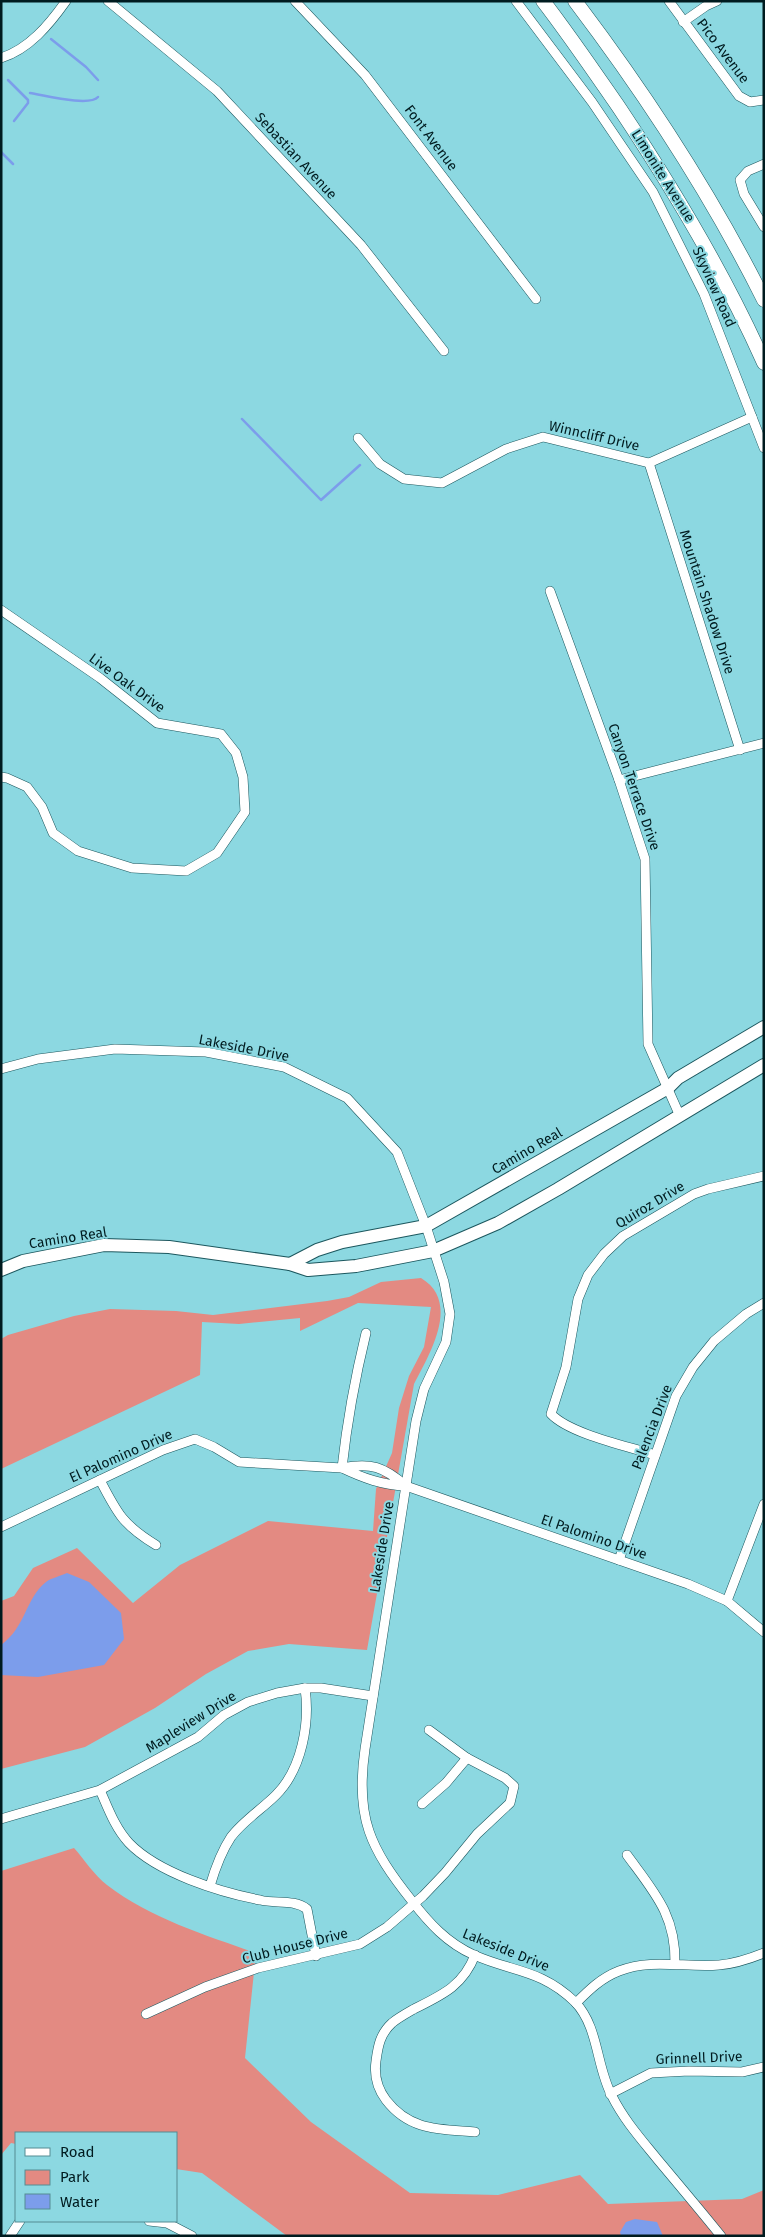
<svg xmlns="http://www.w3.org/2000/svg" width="765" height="2237" font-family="'Fira Sans',sans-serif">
<rect width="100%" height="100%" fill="#8cd8e1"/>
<!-- green -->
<g fill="#e38a82">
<path d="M421,1278c40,24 9,75 -7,106l-47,266 -78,-6 -41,7 -42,23 -51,34 -70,39 -84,22v-168l13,-5 19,-28 44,-20 56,55 47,-38 88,-44 105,10 3,-42 16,-36 7,-45 10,-32 15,-29 7,-40 -73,-4 -58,28v-13l-61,6 -37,-2 -2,53 -199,94v-130l7,-4 66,-19 36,-7 66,2 37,4 114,-14 22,-4 32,-15z"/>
<path d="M74,1848c10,11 20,27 33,37 43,33 98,50 149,68l-11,105 66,64 99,71 88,2 82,-20 28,29 134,-5 22,-9v46h-477l-85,-63 -26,-4v-36h-160v11l-5,-1 -10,12v-284z"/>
</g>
<!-- water -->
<g fill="#7c9deb">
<path d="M67,1573l22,9 32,31 3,26 -20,26 -66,12 -37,-2v-30c25,-18 24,-46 45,-63 5,-4 15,-6 21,-9z"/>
<path d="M635,2219l22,3 6,14h-42l-1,-4 6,-10z"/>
</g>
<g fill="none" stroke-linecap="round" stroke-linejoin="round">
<!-- stream -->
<g stroke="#7c9deb" stroke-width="2.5">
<path d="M51,39l35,28 12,13"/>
<path d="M8,80l20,20v3l-14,18"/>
<path d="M30,93c14,2 59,14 68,4"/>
<path d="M1,152l12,12"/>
<path d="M242,419l79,81 39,-35"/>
</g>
<defs>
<g id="street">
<path d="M108,1l109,90 144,154 83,106"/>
<path d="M295,1l70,74 171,224"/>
<path d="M516,1l76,101 61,90 51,102 60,154"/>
<path d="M669,1l70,95 11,6 14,-2"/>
<path d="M683,22l23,-16 11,-5"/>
<path d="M1,58c28,-9 48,-33 65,-57"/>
<path d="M764,164l-16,7 -8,9 4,14 20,33"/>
<path d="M358,438l22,26 24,15 38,4 64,-34 37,-12 106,26 103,-46"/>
<path d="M649,463l91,287"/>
<path d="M550,591l69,189 26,79 3,185 31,70"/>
<path d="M1,610l99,68 57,45 64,11 15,19 7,24 2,35 -28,41 -31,18 -54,-3 -54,-17 -25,-18 -11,-26 -15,-20 -20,-9 -6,-1"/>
<path d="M619,780l145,-37"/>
<path d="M1,1069l37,-10 77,-10 91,3 78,15 63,31 50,54 29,74 18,56 6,32 -4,28 -22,47 -8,32 -51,328c-10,69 5,99 47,152 17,22 35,42 62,54 38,17 67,14 101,47 24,25 21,65 37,94 12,24 29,43 46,64 21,25 42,50 63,76"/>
<path d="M655,1455c-28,-9 -85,-21 -104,-41l15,-47 12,-68 10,-24 16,-21 19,-18 71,-42 14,-5 56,-13"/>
<path d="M100,1480c17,33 23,45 56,65"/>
<path d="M406,1486c-22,-19 -35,-24 -64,-18 21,10 40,17 64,18l282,98 39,17 37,31"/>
<path d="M1,1527l162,-77 32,-11 19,8 25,15 103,6c5,-46 13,-90 24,-135"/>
<path d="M619,1560l57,-164 17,-29 21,-26 32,-27 18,-11"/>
<path d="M727,1601l37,-97"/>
<path d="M100,1790c8,18 15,38 29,53 29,30 90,49 131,57 16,4 34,-1 47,9l9,47"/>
<path d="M422,1804l24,-21 21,-25"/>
<path d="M1,1819l99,-29 98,-53 26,-22 24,-13 29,-9 28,-5h16l52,8"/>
<path d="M627,1855c27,37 49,60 48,109"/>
<path d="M210,1886c5,-17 11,-34 21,-49 12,-16 31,-28 45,-42 26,-26 34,-72 29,-107"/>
<path d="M475,1955c-12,31 -33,40 -61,54 -7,4 -16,9 -22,14 -12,11 -14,23 -16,38 -2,14 1,27 10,39 24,31 53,29 89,32"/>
<path d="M576,2003c13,-13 25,-25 43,-32 32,-13 67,-3 100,-6 16,-1 30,-6 45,-12"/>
<path d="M146,2014l59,-27 53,-19 102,-24 27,-17 36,-31 22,-23 32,-39 33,-31 4,-17 -9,-8 -38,-20 -38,-28"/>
<path d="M610,2094l41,-21 38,-2 53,1 22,-5"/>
<path d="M149,2221l18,2 25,13"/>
<path d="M10,2236l10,-15"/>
</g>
<g id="secondary">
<path d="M290,1264l27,-14 25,-8 84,-16 242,-138 10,-10 86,-51"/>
<path d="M1,1270l22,-9 81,-16 65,2 121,17 18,6 48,-4 77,-15 65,-28 60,-34 206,-124"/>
</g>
<g id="primary">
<path d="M543,1c27,35 52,72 77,108 54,81 104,164 144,254"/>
<path d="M575,1c72,95 136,193 189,299"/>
</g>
</defs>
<!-- street casing -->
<use href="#street" stroke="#1c575e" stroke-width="10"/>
<!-- secondary casing -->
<use href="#secondary" stroke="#1c575e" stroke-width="14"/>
<!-- primary casing -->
<use href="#primary" stroke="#1c575e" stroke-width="15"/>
<!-- street -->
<use href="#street" stroke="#fff" stroke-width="9"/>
<!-- secondary -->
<use href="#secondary" stroke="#fff" stroke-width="12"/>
<!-- primary -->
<use href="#primary" stroke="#fff" stroke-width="14"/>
</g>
<g text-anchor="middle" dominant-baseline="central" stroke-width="4" stroke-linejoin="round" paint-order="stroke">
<!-- street labels -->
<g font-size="14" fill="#001b1f" stroke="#8cd8e1">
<text transform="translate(723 51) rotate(53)">Pico Avenue</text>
<text transform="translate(431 138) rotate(53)">Font Avenue</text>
<text transform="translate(296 156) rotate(47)">Sebastian Avenue</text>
<text transform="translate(663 176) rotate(58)">Limonite Avenue</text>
<text transform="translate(714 287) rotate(66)">Skyview Road</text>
<text transform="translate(594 436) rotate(13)">Winncliff Drive</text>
<text transform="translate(707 602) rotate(72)">Mountain Shadow Drive</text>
<text transform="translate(127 683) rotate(36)">Live Oak Drive</text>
<text transform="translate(634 787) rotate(71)">Canyon Terrace Drive</text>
<text transform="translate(244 1048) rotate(11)">Lakeside Drive</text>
<text transform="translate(527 1151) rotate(-30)">Camino Real</text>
<text transform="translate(650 1205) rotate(-31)">Quiroz Drive</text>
<text transform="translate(68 1238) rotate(-9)">Camino Real</text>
<text transform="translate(652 1427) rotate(-69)">Palencia Drive</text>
<text transform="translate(121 1456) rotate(-24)">El Palomino Drive</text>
<text transform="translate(594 1537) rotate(19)">El Palomino Drive</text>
<text transform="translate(382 1547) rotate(-81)">Lakeside Drive</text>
<text transform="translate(191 1722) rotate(-32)">Mapleview Drive</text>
<text transform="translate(295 1946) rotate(-14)">Club House Drive</text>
<text transform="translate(506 1950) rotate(22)">Lakeside Drive</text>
<text transform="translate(699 2058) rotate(-2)">Grinnell Drive</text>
</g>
</g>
<!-- border -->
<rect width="765" height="2237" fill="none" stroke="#001b1f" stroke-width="5"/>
<!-- legend -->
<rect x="15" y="2132" width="162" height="90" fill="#8cd8e1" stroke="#548c93"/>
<rect x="25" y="2148" width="25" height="8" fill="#ffffff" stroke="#548c93"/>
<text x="60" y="2157" font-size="15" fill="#001b1f">Road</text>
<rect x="25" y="2170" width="25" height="15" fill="#e38a82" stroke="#548c93"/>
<text x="60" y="2182" font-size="15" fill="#001b1f">Park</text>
<rect x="25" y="2194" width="25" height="15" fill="#7c9deb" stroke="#548c93"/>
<text x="60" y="2207" font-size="15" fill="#001b1f">Water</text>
</svg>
